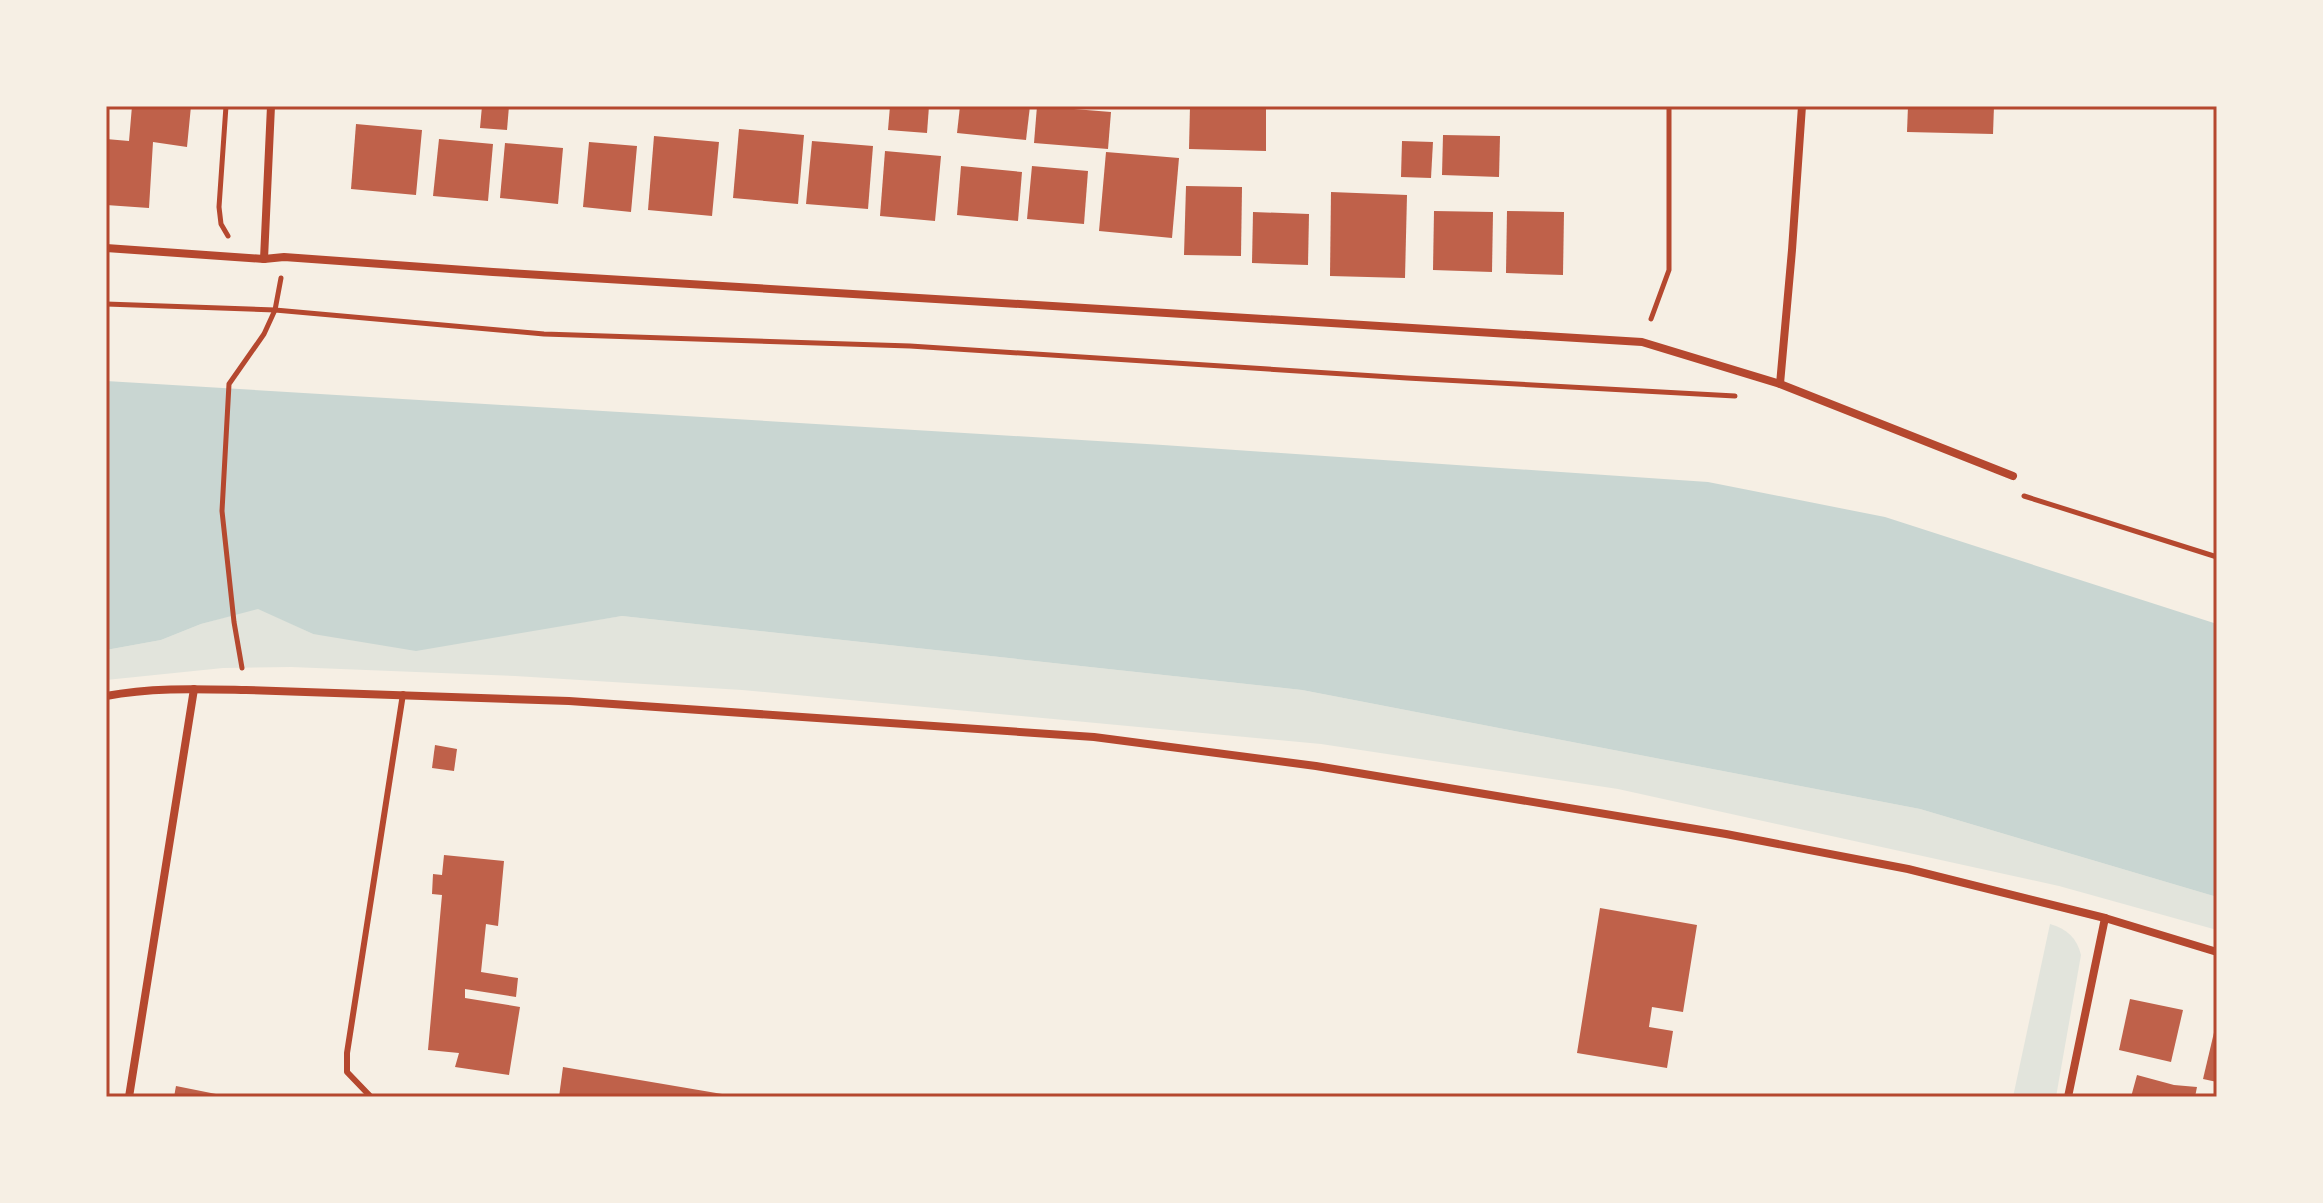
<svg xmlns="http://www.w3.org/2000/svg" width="2323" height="1203" font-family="'Titillium Web',sans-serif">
<rect width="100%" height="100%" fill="#f6efe4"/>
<!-- green -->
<g fill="#e2e4dc">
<path d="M258,608l55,26 164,5 145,-23 680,74 618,119 297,88v33l-158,-44 -441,-97 -297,-45 -579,-54 -227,-14 -224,-9 -68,1 -117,12v-30l55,-10 40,-16z"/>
<path d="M2050,924c17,5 27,14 31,31l-25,142h-43z"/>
</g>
<!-- water -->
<path fill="#c9d6d2" d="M106,381l1057,64 545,37 177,35 332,107v273l-297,-88 -618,-119 -680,-74 -206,35 -103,-17 -55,-25 -57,15 -40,16 -55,10z"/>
<!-- building -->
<g fill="#bf614a">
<path d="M132,106h59l-4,41 -34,-5 -4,66 -43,-3v-66l23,2z"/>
<path d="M482,106h27l-2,24 -27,-2z"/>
<path d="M890,106h39l-2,27 -39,-3z"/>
<path d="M960,106h70l-4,34 -69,-7z"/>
<path d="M1037,106l74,6 -3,37 -74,-6z"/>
<path d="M1190,106h76v45l-77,-2z"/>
<path d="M1908,106h86l-1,28 -86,-2z"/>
<path d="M356,124l66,6 -6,65 -65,-6z"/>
<path d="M739,129l65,6 -6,69 -65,-6z"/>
<path d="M1443,135l57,1 -1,41 -57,-2z"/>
<path d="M654,136l65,6 -7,74 -64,-6z"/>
<path d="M439,139l54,5 -5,57 -55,-5z"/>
<path d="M812,141l61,5 -5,63 -62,-5z"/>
<path d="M1402,141l31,1 -2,36 -30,-1z"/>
<path d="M589,142l48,4 -6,66 -48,-5z"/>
<path d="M505,143l58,5 -5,56 -58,-6z"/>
<path d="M885,151l56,5 -6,65 -55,-5z"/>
<path d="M1106,152l73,6 -7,80 -73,-7z"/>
<path d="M961,166l61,6 -4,49 -61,-6z"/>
<path d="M1032,166l56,5 -4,53 -57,-5z"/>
<path d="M1186,186l56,1 -1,69 -57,-1z"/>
<path d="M1331,192l76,3 -2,83 -75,-2z"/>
<path d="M1434,211l59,1 -1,60 -59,-2z"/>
<path d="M1507,211l57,1 -1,63 -57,-2z"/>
<path d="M1253,212l56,2 -1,51 -56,-2z"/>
<path d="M435,745l22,4 -3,22 -22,-3z"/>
<path d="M444,855l60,6 -6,65 -12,-2 -5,48 37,6 -2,19 -51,-8v9l55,9 -11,68 -54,-8 4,-14 -31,-3 14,-155 -10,-1 1,-20 9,1z"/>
<path d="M1600,908l97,17 -14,87 -31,-5 -3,20 24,4 -6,37 -90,-15z"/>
<path d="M2130,999l53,11 -12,52 -52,-12z"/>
<path d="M2216,1024h1v58l-14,-3z"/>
<path d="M563,1067l165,28v2h-169z"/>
<path d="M2137,1075l37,10 23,2 -2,10h-64z"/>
<path d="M176,1086l50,10v1h-52z"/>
</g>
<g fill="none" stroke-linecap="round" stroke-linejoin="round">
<!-- path -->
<g stroke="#b5482f" stroke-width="5">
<path d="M226,106l-7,101 2,17 7,12"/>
<path d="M106,304l169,6 269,24 366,12 497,32 328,18"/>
<path d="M1651,319l18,-49v-164"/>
<path d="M2024,496l193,61"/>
<path d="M242,668l-8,-46 -12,-111 7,-127 35,-50 11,-24 6,-32"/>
</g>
<!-- service -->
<path stroke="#b5482f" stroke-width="6" d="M371,1097l-24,-25v-19l56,-359"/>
<!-- minor -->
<g stroke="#b5482f" stroke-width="8">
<path d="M106,248l158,11 20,-2 209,15 1149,70 138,42 233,92"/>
<path d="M264,259l7,-153"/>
<path d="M1780,384l12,-134 10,-144"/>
<path d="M106,696c46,-9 94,-7 140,-6l323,11 525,36 222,29 410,68 182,35 197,49 112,34"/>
<path d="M129,1097l65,-408"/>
<path d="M2068,1097l37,-179"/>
</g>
</g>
<!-- border -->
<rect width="2323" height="1203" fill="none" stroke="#f6efe4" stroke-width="216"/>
<rect x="108" y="108" width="2107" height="987" fill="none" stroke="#b5482f" stroke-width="3"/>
</svg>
